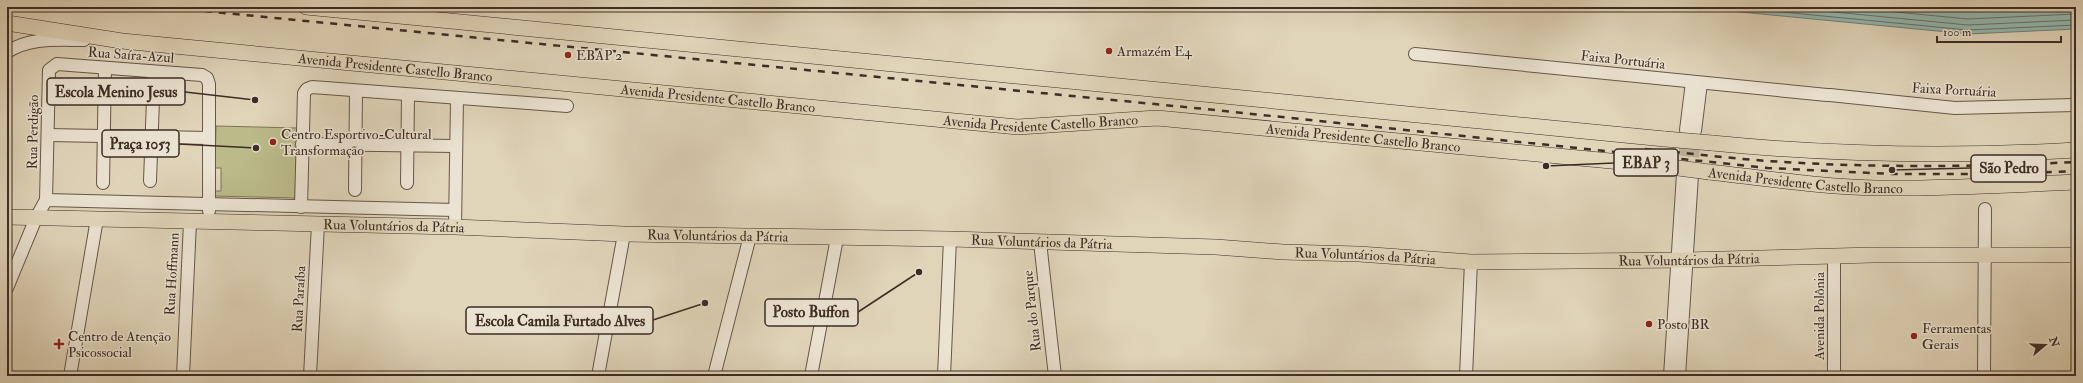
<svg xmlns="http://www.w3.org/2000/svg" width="2083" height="383" font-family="'IM FELL Double Pica',serif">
<rect width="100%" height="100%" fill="#e0d4b9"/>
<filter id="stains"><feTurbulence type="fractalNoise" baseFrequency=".005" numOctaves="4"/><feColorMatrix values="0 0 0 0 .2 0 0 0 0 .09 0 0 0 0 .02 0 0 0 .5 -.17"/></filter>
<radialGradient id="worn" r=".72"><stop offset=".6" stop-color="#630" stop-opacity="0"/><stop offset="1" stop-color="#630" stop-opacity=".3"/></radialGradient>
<!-- green -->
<path fill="#bbbb8a" stroke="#7c7458" d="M216,126l81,2 -2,70 -80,-2v-5h6v-23h-6z"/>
<!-- water -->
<path fill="#94b8b0" stroke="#718078" d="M1689,7h387v22l-108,5z"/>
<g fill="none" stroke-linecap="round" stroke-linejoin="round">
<!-- shore -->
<g stroke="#68726a" stroke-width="1">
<path d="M1730,7l238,23 108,-5"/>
<path d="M1782,7l186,18 108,-5"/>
<path d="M1844,7l124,12 108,-5"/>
</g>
<!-- minor-tunnel -->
<g stroke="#bfb39b" stroke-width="12" stroke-dasharray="12 6" stroke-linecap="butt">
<path d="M1683,174l3,-41"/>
<path d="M1692,175l3,-42"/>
</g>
<defs>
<g id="minor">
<path d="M7,52c23,-15 50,-12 77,-12"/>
<path d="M1415,54l412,41"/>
<path d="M1830,95l125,13 121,-3"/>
<path d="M1686,130l6,-48"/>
<path d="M1695,131l6,-48"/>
<path d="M48,135l161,3"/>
<path d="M302,144l154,2"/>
<path d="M150,181l4,-109"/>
<path d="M103,183l2,-115"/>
<path d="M407,183l1,-88"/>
<path d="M355,190l1,-99"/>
<path d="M46,200l3,-130 8,-6 145,11 5,3 2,6v127"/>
<path d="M301,207l3,-114 3,-4 5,-2 255,19"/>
<path d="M455,227l2,-128"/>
<path d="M1040,242l15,134"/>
<path d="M7,288l29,-70 10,-18 409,10"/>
<path d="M70,376l27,-157"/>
<path d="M183,376l7,-154"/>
<path d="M310,376l8,-152"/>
<path d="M598,376l26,-142"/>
<path d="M714,376l36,-140"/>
<path d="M811,376l26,-138"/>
<path d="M944,376l6,-137"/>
<path d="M1466,376l5,-114"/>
<path d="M1670,376l13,-202"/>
<path d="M1679,376l13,-201"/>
<path d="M1834,376v-120"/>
<path d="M1984,376l1,-167"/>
</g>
<g id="major">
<path d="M306,7l1359,132"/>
<path id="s1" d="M7,23l115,18 896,86 139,-9 506,48"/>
<path d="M1712,143c121,12 242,14 364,7"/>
<path id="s2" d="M1709,172c56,6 111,15 167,16 66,1 133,-3 200,-6"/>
<path id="s3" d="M7,217l448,10 169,7 326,5 266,8 67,5 76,2 112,8 215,-2 187,-5h203"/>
</g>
</defs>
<!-- minor casing -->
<use href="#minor" stroke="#66574a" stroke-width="14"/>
<!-- major casing -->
<use href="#major" stroke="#3d2d25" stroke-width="16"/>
<!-- minor -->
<use href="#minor" stroke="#ebe3d2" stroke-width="12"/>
<!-- major -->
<use href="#major" stroke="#e0d4b9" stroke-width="15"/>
<!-- rail -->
<g stroke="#3d2d25" stroke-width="2.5" stroke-dasharray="7 7" stroke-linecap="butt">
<path d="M163,7l1042,102 563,59 124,6h112l72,-3"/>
<path d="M1645,149c41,4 82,9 123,12 102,7 206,6 308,1"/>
</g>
<defs>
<g id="major-bridge">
<path d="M1665,139l47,4"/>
<path d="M1663,166l46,6"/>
</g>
</defs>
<!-- major-bridge casing -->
<use href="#major-bridge" stroke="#3d2d25" stroke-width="16" stroke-linecap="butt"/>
<!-- major-bridge -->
<use href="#major-bridge" stroke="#e0d4b9" stroke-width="15"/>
</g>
<!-- markers -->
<g fill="#8f2418" stroke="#ebe3d2" stroke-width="1.5">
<circle cx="1109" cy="51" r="4"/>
<circle cx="568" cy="55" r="4"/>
<circle cx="273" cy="142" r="4"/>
<circle cx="1649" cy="324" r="4"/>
<circle cx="1914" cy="336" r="4"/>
<path d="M57 338h4v4h4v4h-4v4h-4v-4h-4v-4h4z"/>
</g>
<g text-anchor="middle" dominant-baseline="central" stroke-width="3" stroke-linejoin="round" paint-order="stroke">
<!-- poi labels -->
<g font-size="14" fill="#3d2d25" stroke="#ebe3d2" text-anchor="start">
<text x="1117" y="51">Armazém E4</text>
<text x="576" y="55">EBAP 2</text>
<text x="281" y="134">Centro Esportivo-Cultural<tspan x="281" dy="16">Transformação</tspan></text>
<text x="1657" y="324">Posto BR</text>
<text x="1922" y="328">Ferramentas<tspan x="1922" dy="16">Gerais</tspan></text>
<text x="68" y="336">Centro de Atenção<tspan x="68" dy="16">Psicossocial</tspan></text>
</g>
<!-- street labels -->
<g font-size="14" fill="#3d2d25" stroke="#ebe3d2">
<text transform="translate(131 55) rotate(4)">Rua Saíra-Azul</text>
<text transform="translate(1623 60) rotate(6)">Faixa Portuária</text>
<text stroke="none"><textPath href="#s1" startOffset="391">Avenida Presidente Castello Branco</textPath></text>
<text transform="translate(1954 90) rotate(3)">Faixa Portuária</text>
<text stroke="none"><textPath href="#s1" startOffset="715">Avenida Presidente Castello Branco</textPath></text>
<text stroke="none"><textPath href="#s1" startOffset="1039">Avenida Presidente Castello Branco</textPath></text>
<text transform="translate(33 132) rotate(-89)">Rua Perdigão</text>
<text stroke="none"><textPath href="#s1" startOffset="1363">Avenida Presidente Castello Branco</textPath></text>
<text stroke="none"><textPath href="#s2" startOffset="97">Avenida Presidente Castello Branco</textPath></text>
<text stroke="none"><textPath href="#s3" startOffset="387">Rua Voluntários da Pátria</textPath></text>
<text stroke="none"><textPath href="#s3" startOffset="711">Rua Voluntários da Pátria</textPath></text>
<text stroke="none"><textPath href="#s3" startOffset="1035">Rua Voluntários da Pátria</textPath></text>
<text stroke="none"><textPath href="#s3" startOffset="1359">Rua Voluntários da Pátria</textPath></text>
<text stroke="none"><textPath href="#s3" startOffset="1683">Rua Voluntários da Pátria</textPath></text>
<text transform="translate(172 274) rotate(-87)">Rua Hoffmann</text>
<text transform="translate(299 299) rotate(-87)">Rua Paraíba</text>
<text transform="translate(1032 311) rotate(-96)">Rua do Parque</text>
<text transform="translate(1819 316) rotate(-90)">Avenida Polônia</text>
</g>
</g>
<!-- callouts -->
<path fill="none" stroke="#3d2d25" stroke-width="1.5" d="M255 100L185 92M256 148L179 144M1546 166L1614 163M1892 170L1971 168M919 272L858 312M705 303L653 320"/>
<g fill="#3d2d25" stroke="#ebe3d2" stroke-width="1.5">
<circle cx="255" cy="100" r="4"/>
<circle cx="256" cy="148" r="4"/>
<circle cx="1546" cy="166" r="4"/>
<circle cx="1892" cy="170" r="4"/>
<circle cx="919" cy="272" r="4"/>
<circle cx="705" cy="303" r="4"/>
</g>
<g fill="#ebe3d2" stroke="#3d2d25" stroke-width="1.5">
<rect x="47" y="78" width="138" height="27" rx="4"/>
<rect x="102" y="130" width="77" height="27" rx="4"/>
<rect x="1614" y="149" width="64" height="27" rx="4"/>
<rect x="1971" y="155" width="75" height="27" rx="4"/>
<rect x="765" y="299" width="93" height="27" rx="4"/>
<rect x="466" y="307" width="187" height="27" rx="4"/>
</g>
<g font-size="15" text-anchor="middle" font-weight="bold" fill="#3d2d25">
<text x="116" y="97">Escola Menino Jesus</text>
<text x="140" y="149">Praça 1053</text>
<text x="1646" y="168">EBAP 3</text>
<text x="2009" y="173">São Pedro</text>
<text x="811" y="317">Posto Buffon</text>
<text x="560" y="326">Escola Camila Furtado Alves</text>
</g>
<!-- margin -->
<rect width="2083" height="383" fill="none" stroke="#e0d4b9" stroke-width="24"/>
<rect x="8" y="8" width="2067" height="367" fill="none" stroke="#3d2d25" stroke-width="2"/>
<rect x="12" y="12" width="2059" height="359" fill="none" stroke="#3d2d25"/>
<!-- north arrow -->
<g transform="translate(2045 345) rotate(71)" stroke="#ebe3d2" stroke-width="3" paint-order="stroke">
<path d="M0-3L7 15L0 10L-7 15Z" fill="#3d2d25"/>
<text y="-6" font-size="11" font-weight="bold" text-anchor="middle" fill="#3d2d25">N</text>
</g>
<!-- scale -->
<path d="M1937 36v6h124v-6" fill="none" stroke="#3d2d25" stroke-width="2"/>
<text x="1943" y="36" font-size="12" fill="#3d2d25" stroke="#ebe3d2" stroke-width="3" paint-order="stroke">100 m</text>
<rect width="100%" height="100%" filter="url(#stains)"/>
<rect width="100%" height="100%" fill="url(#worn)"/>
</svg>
